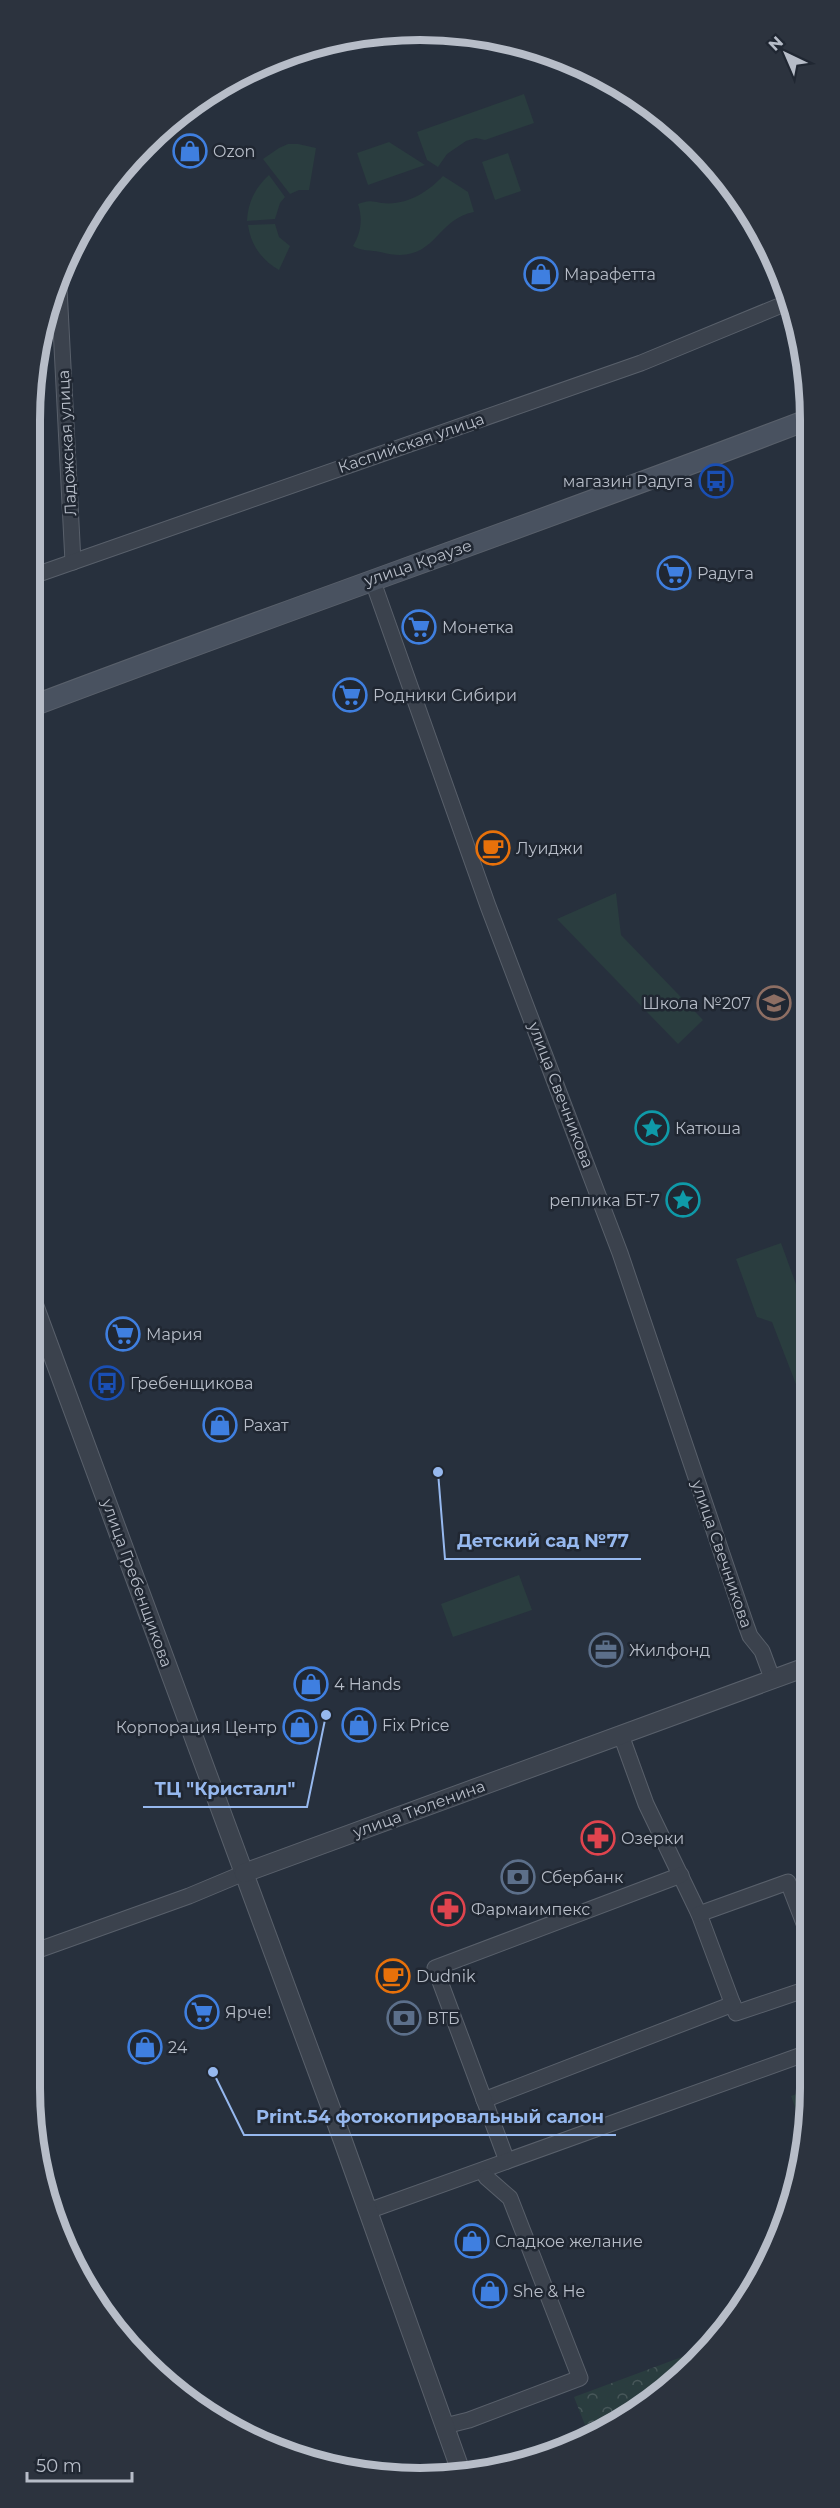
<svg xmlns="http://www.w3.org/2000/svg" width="840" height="2508" font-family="Montserrat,sans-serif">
<defs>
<pattern id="forest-crowns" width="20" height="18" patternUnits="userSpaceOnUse" patternTransform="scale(1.5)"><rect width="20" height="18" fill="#2a3d3f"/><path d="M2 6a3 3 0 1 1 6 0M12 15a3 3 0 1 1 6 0" fill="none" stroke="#475759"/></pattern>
</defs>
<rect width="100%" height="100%" fill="#27303d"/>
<!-- forest -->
<path fill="url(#forest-crowns)" d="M698,2351l-29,29 -16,5 3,8 -6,6 -65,26 -11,-28z"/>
<!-- park -->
<g fill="#2a3d3f">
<path d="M524,94l10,29 -49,17 -9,-2 -10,3 -19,13 -9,13 -11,-7 -10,-28z"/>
<path d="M389,142l36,23 -57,20 -11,-32z"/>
<path d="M288,144h10l18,4 -7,42h-10l-9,4 -27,-35 16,-11z"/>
<path d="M508,153l13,38 -26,9 -13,-38z"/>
<path d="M269,175l16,22 -5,6 -5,16 -28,2c1,-19 8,-33 22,-46z"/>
<path d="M443,176l25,16 6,20c-41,8 -38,55 -94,40 -9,-2 -20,-1 -27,-6 8,-13 10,-27 5,-42 12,-4 12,-3 24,-1 24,3 46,-11 61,-27z"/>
<path d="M275,224l4,13 11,9 -11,24c-17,-10 -28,-24 -31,-45z"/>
<path d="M616,893l5,42 82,85 -25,24 -121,-125z"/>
<path d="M781,1243l28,77v98l-37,-96 -15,-5 -21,-58z"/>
<path d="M519,1575l13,35 -79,27 -12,-33z"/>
<path d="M810,2089l-6,43 -13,-36z"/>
</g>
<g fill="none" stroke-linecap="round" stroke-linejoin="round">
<defs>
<g id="minor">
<path d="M59,288l14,274"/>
<path d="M30,577l611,-214 148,-61"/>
<path d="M372,579l116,327 132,347 126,372 4,11 12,15 10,27"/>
<path d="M621,1735l25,69 53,110 37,99 74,-25"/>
<path d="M699,1914l89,-32 22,57"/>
<path d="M30,1953l159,-57 55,-23"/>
<path d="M484,2100l249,-96"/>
<path d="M507,2161l-72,-193 246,-93"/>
<path d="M368,2211l442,-159"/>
<path d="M445,2426l24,-6 111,-42 -70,-180 -24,-21"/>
</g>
<g id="tertiary">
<path d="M30,1294l313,847 117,328"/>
<path d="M244,1873l565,-207"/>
</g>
<path id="secondary" d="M30,707c258,-98 519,-188 777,-287"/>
</defs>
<!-- minor casing -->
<use href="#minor" stroke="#59606b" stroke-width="17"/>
<!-- tertiary casing -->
<use href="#tertiary" stroke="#59606b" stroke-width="20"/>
<!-- secondary casing -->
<use href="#secondary" stroke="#59606b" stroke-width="22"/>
<!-- minor -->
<use href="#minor" stroke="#3b424d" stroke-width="15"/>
<!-- tertiary -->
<use href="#tertiary" stroke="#3b424d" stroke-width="18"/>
<!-- secondary -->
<use href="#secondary" stroke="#495260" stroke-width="20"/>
</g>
<!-- icons -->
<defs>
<symbol id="shop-ring" viewBox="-11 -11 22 22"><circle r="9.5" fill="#202732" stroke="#3f7fe0" stroke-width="1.5"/><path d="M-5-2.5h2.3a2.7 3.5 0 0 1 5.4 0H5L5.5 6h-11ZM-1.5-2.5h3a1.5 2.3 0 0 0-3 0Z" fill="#3f7fe0"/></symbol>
<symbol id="bus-ring" viewBox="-11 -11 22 22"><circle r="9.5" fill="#202732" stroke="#1a4fb4" stroke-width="1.5"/><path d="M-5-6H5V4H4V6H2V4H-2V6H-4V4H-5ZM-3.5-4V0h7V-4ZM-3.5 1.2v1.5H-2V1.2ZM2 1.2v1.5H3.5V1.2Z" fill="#1a4fb4"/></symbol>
<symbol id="supermarket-ring" viewBox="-11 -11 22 22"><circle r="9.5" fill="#202732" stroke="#3f7fe0" stroke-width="1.5"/><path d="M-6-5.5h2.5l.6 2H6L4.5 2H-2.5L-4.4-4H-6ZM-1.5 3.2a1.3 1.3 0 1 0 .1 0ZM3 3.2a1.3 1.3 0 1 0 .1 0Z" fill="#3f7fe0"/></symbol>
<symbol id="cafe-ring" viewBox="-11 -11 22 22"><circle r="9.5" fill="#202732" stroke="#e8710a" stroke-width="1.5"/><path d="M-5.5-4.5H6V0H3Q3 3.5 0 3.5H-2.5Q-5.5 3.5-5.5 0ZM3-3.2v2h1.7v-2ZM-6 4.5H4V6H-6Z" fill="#e8710a"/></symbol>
<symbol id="school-ring" viewBox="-11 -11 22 22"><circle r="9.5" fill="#202732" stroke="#8d6e63" stroke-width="1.5"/><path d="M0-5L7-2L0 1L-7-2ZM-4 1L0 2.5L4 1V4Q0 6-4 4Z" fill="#8d6e63"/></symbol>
<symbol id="sight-ring" viewBox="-11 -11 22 22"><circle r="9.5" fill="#202732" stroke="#0f9aa8" stroke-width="1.5"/><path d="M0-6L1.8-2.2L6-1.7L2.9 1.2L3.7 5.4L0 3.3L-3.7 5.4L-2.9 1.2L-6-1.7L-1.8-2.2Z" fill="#0f9aa8"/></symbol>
<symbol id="office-ring" viewBox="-11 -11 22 22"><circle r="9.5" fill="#202732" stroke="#5c6f8a" stroke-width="1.5"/><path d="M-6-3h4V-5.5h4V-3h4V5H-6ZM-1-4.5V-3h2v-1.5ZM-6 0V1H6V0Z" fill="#5c6f8a"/></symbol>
<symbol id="pharmacy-ring" viewBox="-11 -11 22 22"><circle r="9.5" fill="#202732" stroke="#e0444e" stroke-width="1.5"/><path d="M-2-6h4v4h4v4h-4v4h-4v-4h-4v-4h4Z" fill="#e0444e"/></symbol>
<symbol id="bank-ring" viewBox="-11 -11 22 22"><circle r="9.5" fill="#202732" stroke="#5c6f8a" stroke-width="1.5"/><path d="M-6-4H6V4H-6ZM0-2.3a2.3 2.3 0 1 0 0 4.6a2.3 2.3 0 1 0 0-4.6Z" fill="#5c6f8a"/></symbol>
</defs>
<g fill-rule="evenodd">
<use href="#shop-ring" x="171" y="132" width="38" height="38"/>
<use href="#shop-ring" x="522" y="255" width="38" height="38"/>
<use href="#bus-ring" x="697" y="462" width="38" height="38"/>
<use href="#supermarket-ring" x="655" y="554" width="38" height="38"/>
<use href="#supermarket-ring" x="400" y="608" width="38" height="38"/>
<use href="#supermarket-ring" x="331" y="676" width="38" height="38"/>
<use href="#cafe-ring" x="474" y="829" width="38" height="38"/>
<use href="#school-ring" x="755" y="984" width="38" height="38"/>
<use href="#sight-ring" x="633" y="1109" width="38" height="38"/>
<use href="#sight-ring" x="664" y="1181" width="38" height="38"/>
<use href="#supermarket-ring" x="104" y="1315" width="38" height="38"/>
<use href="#bus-ring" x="88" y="1364" width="38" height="38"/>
<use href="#shop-ring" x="201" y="1406" width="38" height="38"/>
<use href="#office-ring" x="587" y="1631" width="38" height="38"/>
<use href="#shop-ring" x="292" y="1665" width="38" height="38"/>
<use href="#shop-ring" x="340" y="1706" width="38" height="38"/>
<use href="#shop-ring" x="281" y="1708" width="38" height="38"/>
<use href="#pharmacy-ring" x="579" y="1819" width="38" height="38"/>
<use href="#bank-ring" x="499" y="1858" width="38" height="38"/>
<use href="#pharmacy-ring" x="429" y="1890" width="38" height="38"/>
<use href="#cafe-ring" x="374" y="1957" width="38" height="38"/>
<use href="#supermarket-ring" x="183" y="1993" width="38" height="38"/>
<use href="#bank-ring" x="385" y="1999" width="38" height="38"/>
<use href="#shop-ring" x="126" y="2028" width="38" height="38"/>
<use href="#shop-ring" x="453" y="2222" width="38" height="38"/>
<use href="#shop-ring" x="471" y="2272" width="38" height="38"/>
</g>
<g text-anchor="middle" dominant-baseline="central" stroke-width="5" stroke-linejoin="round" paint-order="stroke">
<!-- poi labels -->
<g font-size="16" fill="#b7bdc8" stroke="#202732" text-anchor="start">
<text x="213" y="151">Ozon</text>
<text x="564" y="274">Марафетта</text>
<text x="693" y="481" text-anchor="end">магазин Радуга</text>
<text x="697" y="573">Радуга</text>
<text x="442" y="627">Монетка</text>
<text x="373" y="695">Родники Сибири</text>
<text x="516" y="848">Луиджи</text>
<text x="751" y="1003" text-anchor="end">Школа №207</text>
<text x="675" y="1128">Катюша</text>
<text x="660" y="1200" text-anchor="end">реплика БТ-7</text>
<text x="146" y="1334">Мария</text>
<text x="130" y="1383">Гребенщикова</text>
<text x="243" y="1425">Рахат</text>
<text x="629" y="1650">Жилфонд</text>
<text x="334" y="1684">4 Hands</text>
<text x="382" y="1725">Fix Price</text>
<text x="277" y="1727" text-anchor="end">Корпорация Центр</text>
<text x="621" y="1838">Озерки</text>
<text x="541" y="1877">Сбербанк</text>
<text x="471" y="1909">Фармаимпекс</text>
<text x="416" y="1976">Dudnik</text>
<text x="225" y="2012">Ярче!</text>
<text x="427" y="2018">ВТБ</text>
<text x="168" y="2047">24</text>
<text x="495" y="2241">Сладкое желание</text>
<text x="513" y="2291">She &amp; He</text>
</g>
<!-- street labels -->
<g font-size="16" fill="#b7bdc8" stroke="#202732">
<text transform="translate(67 443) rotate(-93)">Ладожская улица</text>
<text transform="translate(411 443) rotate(-19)">Каспийская улица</text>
<text transform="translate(418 563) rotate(-19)">улица Краузе</text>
<text transform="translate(561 1095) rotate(69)">улица Свечникова</text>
<text transform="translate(722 1554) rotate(71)">улица Свечникова</text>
<text transform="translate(137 1583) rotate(70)">улица Гребенщикова</text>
<text transform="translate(419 1809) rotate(-20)">улица Тюленина</text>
</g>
</g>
<!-- crop -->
<path d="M0 0H840V2508H0ZM420 40H420A380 380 0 0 1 800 420V2088A380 380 0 0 1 420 2468H420A380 380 0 0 1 40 2088V420A380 380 0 0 1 420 40Z" fill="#2c333e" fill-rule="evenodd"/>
<path fill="none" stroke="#b7bdc8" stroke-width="8" d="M420 40H420A380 380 0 0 1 800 420V2088A380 380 0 0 1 420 2468H420A380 380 0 0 1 40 2088V420A380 380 0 0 1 420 40Z"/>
<!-- callouts -->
<path fill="none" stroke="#96b8ee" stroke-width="2" d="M438 1472L445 1559H641M326 1715L307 1807H143M213 2072L244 2135H616"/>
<g fill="#96b8ee" stroke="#202732" stroke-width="2">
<circle cx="438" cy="1472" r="6"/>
<circle cx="326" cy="1715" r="6"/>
<circle cx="213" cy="2072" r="6"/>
</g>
<g font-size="18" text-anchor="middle" font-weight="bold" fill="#96b8ee" stroke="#202732" stroke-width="5" stroke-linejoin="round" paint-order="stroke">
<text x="543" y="1547">Детский сад №77</text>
<text x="225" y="1795">ТЦ "Кристалл"</text>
<text x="430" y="2123">Print.54 фотокопировальный салон</text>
</g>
<!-- north arrow -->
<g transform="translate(786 54) rotate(316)" stroke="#202732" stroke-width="4.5" paint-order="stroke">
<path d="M0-4.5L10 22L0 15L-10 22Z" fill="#b7bdc8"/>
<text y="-9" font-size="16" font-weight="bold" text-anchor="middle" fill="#b7bdc8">N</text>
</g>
<!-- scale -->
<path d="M27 2472v9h105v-9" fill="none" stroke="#b7bdc8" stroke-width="3"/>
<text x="36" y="2472" font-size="18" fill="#b7bdc8" stroke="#202732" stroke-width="4.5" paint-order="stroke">50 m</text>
</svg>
